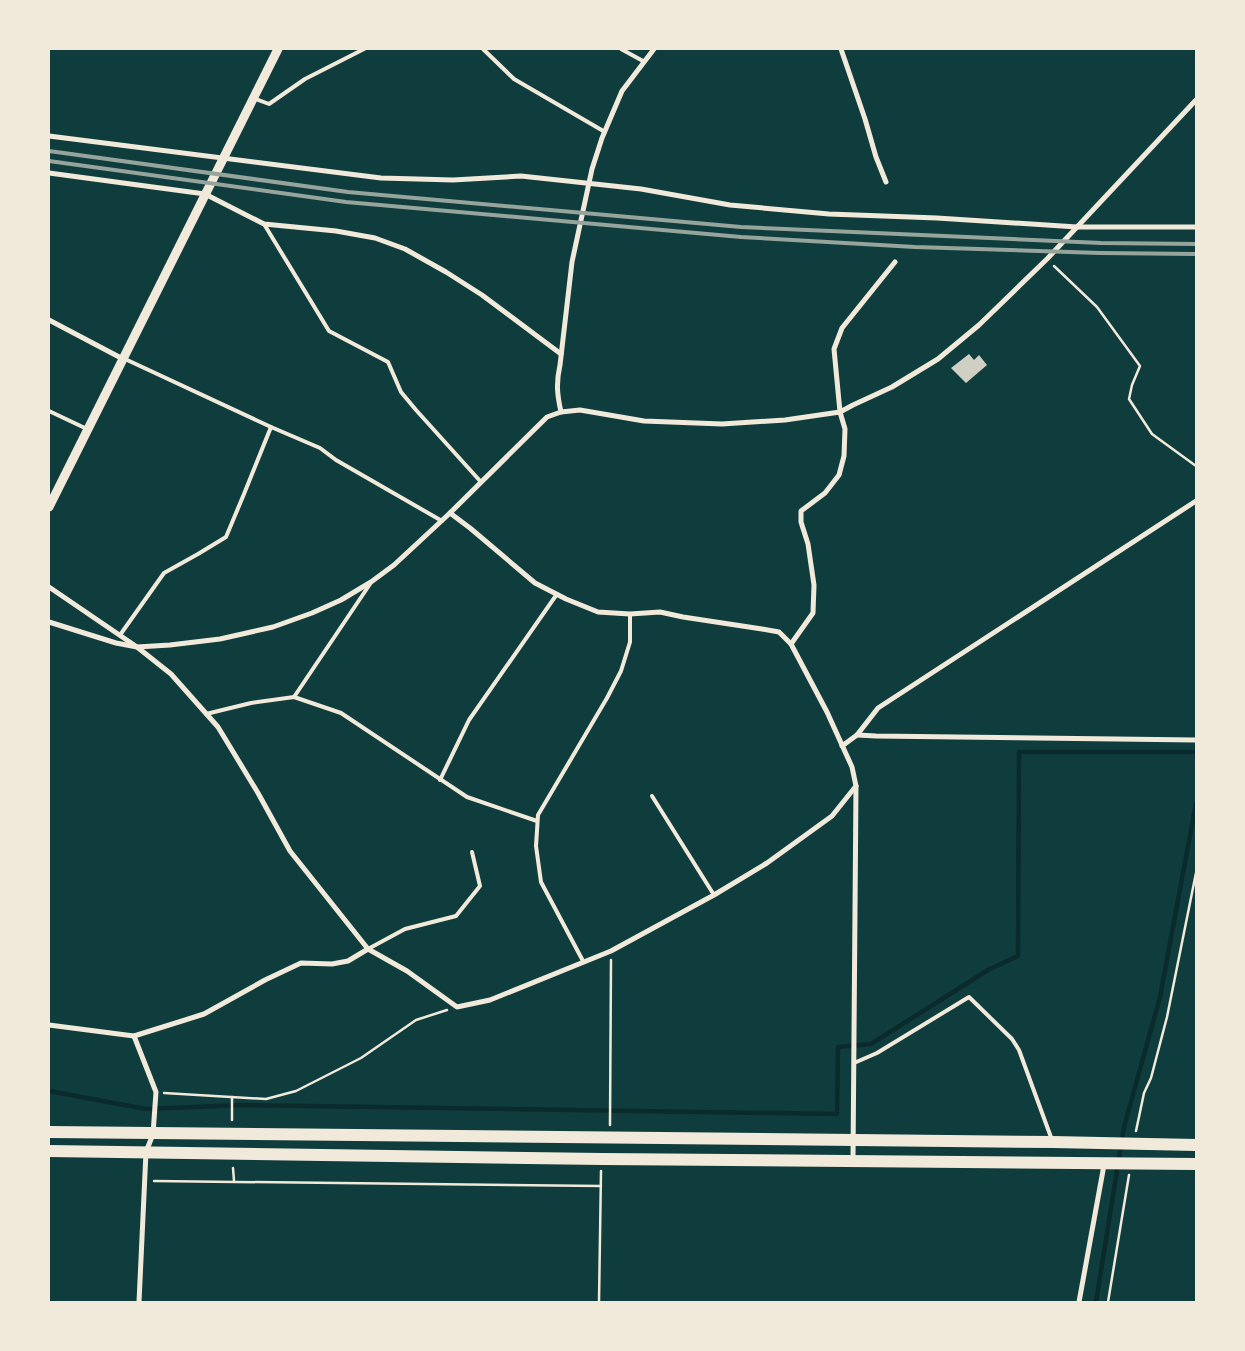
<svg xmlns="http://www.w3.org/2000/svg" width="1245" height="1351" font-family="'PT Sans',sans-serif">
<rect width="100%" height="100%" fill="#0f3d3e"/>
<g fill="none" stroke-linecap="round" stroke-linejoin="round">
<!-- stream -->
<g stroke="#0a2a2b" stroke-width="4.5">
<path d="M49,1091l97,18 97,-4 594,9 1,-67 33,-3 117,-74 30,-14 1,-204h177"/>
<path d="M1096,1302l28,-175 36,-130 36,-194"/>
</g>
</g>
<!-- building -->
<path fill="#cfcfc3" d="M969,354l5,6 5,-5 8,10 -21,18 -15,-15z"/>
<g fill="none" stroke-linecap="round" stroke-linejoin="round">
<!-- path -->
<g stroke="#f1e9da" stroke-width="2.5">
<path d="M1054,266l43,41 43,59 -8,19 -3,14 23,35 44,32"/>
<path d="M164,1093l102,6 30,-8 65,-33 55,-38 31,-10"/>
<path d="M232,1097v23"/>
<path d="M610,1125l1,-165"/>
<path d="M1136,1131l8,-38 7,-15 16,-61 29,-144"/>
<path d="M233,1168l1,13"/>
<path d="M154,1181l447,5"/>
<path d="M599,1302l2,-131"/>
<path d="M1108,1302l21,-127"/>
</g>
<!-- service -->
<g stroke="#f1e9da" stroke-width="4">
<path d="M483,49l31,30 91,53"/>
<path d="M621,49l22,12"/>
<path d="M253,98l16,6 36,-25 59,-30"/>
<path d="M264,224l65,107 59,31 13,30 15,18 65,72"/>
<path d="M125,359l146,68 49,21 16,12 106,61"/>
<path d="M49,411l38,18"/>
<path d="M120,635l44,-62 34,-19 28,-17 18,-43 27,-67"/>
<path d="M294,697l76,-113"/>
<path d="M206,714l45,-11 43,-6 47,16 126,84 70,24"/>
<path d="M440,780l29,-60 88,-126"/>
<path d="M652,796l62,99"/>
<path d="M368,949l37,-20 51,-13 24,-30 -8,-34"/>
<path d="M583,961l-42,-79 -5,-36 2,-31 69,-117 14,-27 9,-29v-28"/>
<path d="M854,1063l23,-10 92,-56 43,42 7,11 33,90"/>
</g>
<!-- minor -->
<g stroke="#f1e9da" stroke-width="5">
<path d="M841,49l24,70 11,38 10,25"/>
<path d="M49,136l332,42 72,2 68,-4 120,13 89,16 99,9 108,4 140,9h119"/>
<path d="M49,173l156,21 59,30 72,7 39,7 30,11 41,23 36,23 79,59"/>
<path d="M49,320l74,39"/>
<path d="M561,412c-4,-18 -5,-29 -1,-47l12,-103 20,-93 10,-31 20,-47 32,-42"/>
<path d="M450,513l20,15 65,55 31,16 32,13 32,2 30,-2 23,5 79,12 17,3 12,12 36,68 25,55 4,19 -3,374"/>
<path d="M49,587l88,60 34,27 47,53 40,66 32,58 78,98 39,22 50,36 33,-7 121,-49 103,-56 53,-32 65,-47 24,-30"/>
<path d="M49,622l67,21 21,4 33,-2 50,-6 53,-12 39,-14 29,-13 30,-18 23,-17 56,-52 97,-96 14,-5 19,-2 64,11 78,3 63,-4 55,-8 13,-7 39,-18 46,-28 41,-34 68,-66 149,-159"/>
<path d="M791,644l22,-31 1,-28 -6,-41 -7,-22v-11l24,-18 14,-18 5,-19 1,-27 -5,-17 -6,-63 8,-21 53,-66"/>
<path d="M857,735l19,1 320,4"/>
<path d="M842,746l15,-11 21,-27 318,-207"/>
<path d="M49,1025l85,11 70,-22 61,-34 36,-17 31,1 16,-3 20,-12"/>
<path d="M134,1036l22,56 -3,42 -7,18 -7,150"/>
<path d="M1079,1302l25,-137"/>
</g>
<!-- tertiary -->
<path stroke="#f1e9da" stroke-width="9" d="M49,507l229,-458"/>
<!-- trunk -->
<g stroke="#f1e9da" stroke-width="12">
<path d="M49,1132l1004,10 143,3"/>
<path d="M49,1151l553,8 594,5"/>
</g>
<!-- rail -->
<g stroke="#97a49c" stroke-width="4">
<path d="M49,151l299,41 393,35 360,16 95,1"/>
<path d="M49,161l297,41 395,35 174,10 185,6 96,1"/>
</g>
</g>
<!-- border -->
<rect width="1245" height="1351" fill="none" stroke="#f1e9da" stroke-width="100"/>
</svg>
